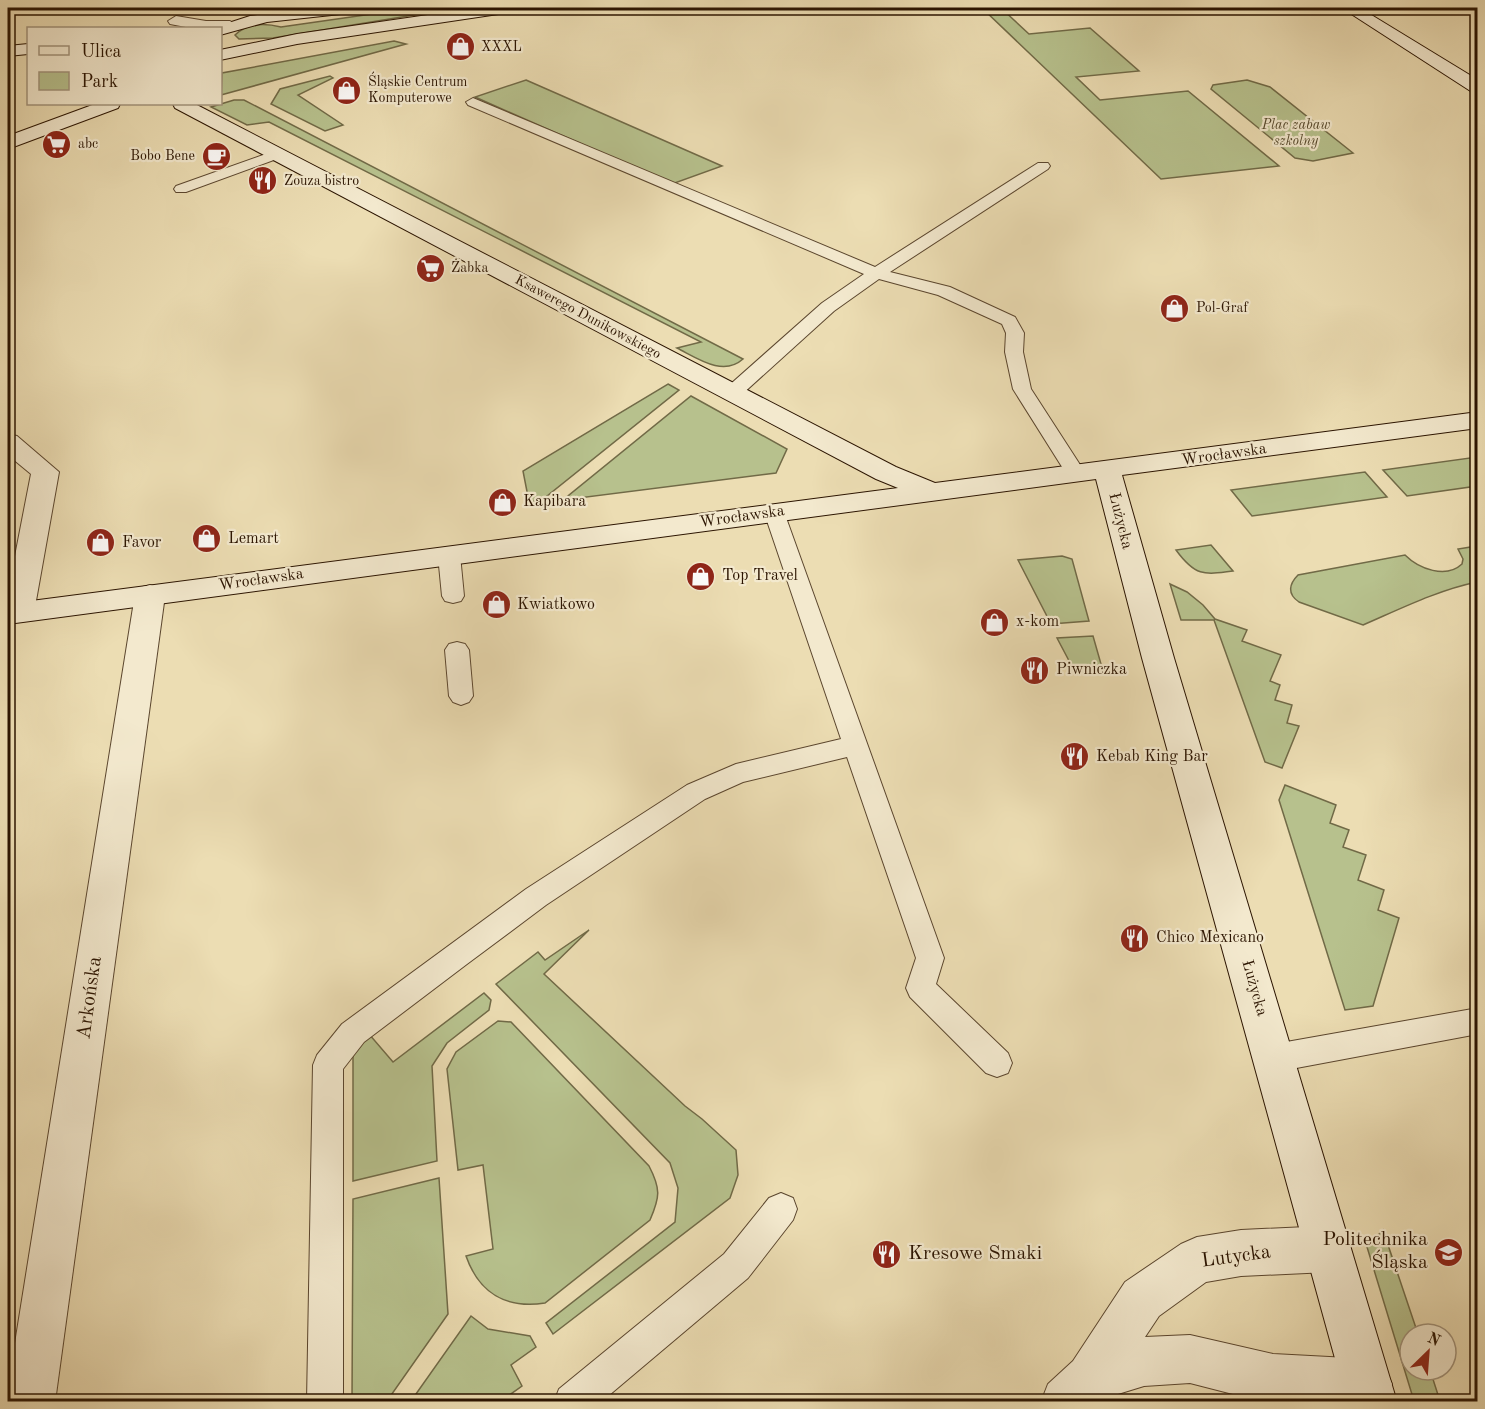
<svg xmlns="http://www.w3.org/2000/svg" width="1485" height="1409" font-family="'Old Standard TT',serif">
<rect width="100%" height="100%" fill="#ecddb3"/>
<filter id="stains"><feTurbulence type="fractalNoise" baseFrequency=".00333" numOctaves="4"/><feColorMatrix values="0 0 0 0 .2 0 0 0 0 .09 0 0 0 0 .02 0 0 0 .5 -.17"/></filter>
<radialGradient id="worn" r=".72"><stop offset=".6" stop-color="#630" stop-opacity="0"/><stop offset="1" stop-color="#630" stop-opacity=".3"/></radialGradient>
<!-- green -->
<g fill="#b7c18d" stroke="#716a47" stroke-width="1.5">
<path d="M414,8h43l-184,30 -34,1 -4,-4c12,-12 30,-12 46,-8z"/>
<path d="M982,8h19l28,26 61,-6 49,43 -63,6 24,23 88,-9 91,75 -118,13z"/>
<path d="M394,41l12,3 -185,51 1,-22z"/>
<path d="M330,76l3,2 -35,17 45,30 -18,6 -54,-27 9,-15z"/>
<path d="M526,80l196,86 -50,18 -197,-87z"/>
<path d="M1247,80l23,7 83,66 -40,8 -18,-3 -84,-69 2,-4z"/>
<path d="M234,100h10l499,259c-20,18 -46,-1 -66,-11l24,-6 -432,-220 -22,3 -36,-18z"/>
<path d="M668,384l11,6 -137,110 -13,2 -6,-31z"/>
<path d="M691,396l96,53 -11,24 -213,27z"/>
<path d="M1477,457v29l-70,10 -24,-26z"/>
<path d="M1365,472l22,25 -135,19 -21,-26z"/>
<path d="M1211,545l22,26c-30,4 -38,5 -57,-21z"/>
<path d="M1477,546v36c-39,8 -77,27 -114,43l-64,-23c-12,-8 -10,-18 -1,-27l107,-20c14,14 41,24 57,9l1,-5 -5,-10z"/>
<path d="M1062,556l10,3 17,62 -38,3 -33,-64z"/>
<path d="M1170,584l17,8 16,13 12,14 32,11 -5,11 39,14 -11,26 10,4 -5,15 17,5 -5,18 12,3 -17,42 -17,-6 -51,-142h-33z"/>
<path d="M1093,636l10,35 -27,3 -19,-36z"/>
<path d="M1285,785l51,20 -6,18 19,7 -6,17 23,8 -8,25 26,10 -6,20 21,8 -26,88 -28,4 -66,-210z"/>
<path d="M589,930l-45,44 141,132 17,13 34,31 2,25 -8,23 -177,136 -7,-11 129,-101 3,-34 -8,-25 -174,-179 42,-32 7,8z"/>
<path d="M484,993l7,7 -2,10 -42,33 -15,23 5,95 -84,20v-125l6,-13 10,-9 24,28z"/>
<path d="M498,1021l13,1 138,144c12,23 11,31 1,54l-105,83c-39,6 -66,-10 -79,-47l27,-7 -10,-84 -25,5 -11,-101 9,-17z"/>
<path d="M439,1178l9,136 -61,87h-35l1,-202z"/>
<path d="M1383,1230l35,104h-8v36h20l10,31h-26l-47,-154z"/>
<path d="M471,1316l17,13 42,7 6,11 -25,18 11,21 -21,15h-90z"/>
</g>
<g fill="none" stroke-linecap="round" stroke-linejoin="round">
<defs>
<g id="lane">
<path d="M473,98l402,169 163,-104h10l2,3 -2,3 -158,103 60,15 65,30 9,16 -1,19 8,37 55,85 -3,4h-14l-56,-89 -8,-37 1,-19 -4,-9 -64,-29 -59,-16 -45,32 -95,86h-14l-2,-4 2,-4 97,-86 42,-29 -396,-169 -2,-3z"/>
<path d="M277,150l7,4 -2,3 -96,35h-10l-2,-3 2,-3z"/>
<path d="M774,506l7,1 3,5 160,446 -8,26 72,69 4,10 -4,10 -11,4 -11,-4 -76,-76 -4,-9 10,-30 -69,-201 -104,25 -38,17 -159,106 -79,59 -103,78 -21,27v333h-36l6,-337 4,-10 25,-31 184,-135 161,-104 49,-21 105,-25 -77,-227 3,-5z"/>
<path d="M449,548l8,2 3,5 4,41 -3,5 -8,2 -8,-2 -3,-5 -4,-41 3,-5z"/>
<path d="M457,642l8,2 4,6 4,46 -4,6 -8,3 -8,-3 -4,-6 -4,-46 4,-6z"/>
<path d="M1478,1008v26l-203,38 -11,-4 -4,-10 4,-10 11,-4z"/>
<path d="M781,1193l12,5 4,11 -4,11 -45,58 -147,124h-47l5,-13 165,-135 45,-56z"/>
</g>
<g id="street">
<path d="M176,16l30,5h24l8,5 -2,4 -16,1v-3h-29l-21,-4 -2,-3z"/>
<path d="M8,434l9,2 42,36 -25,140 -4,7 -11,3 -11,-4v-26l23,-118 -23,-19z"/>
<path d="M150,585l11,3 4,7 -110,807h-47v-15l127,-792 4,-7z"/>
<path d="M1328,1226l16,7 7,16 -7,16 -16,7 -87,4 -35,6 -47,34 -14,21 45,-2 83,19 94,5 17,8 8,17 -8,17 -120,1 -74,-19 -46,3 -39,12 -4,4h-60l7,-18 25,-23 52,-79 56,-38 16,-7 44,-7z"/>
</g>
<g id="secondary">
<path d="M307,8h51l-8,5 -83,9 -47,13v-7h-7l37,-12z"/>
<path d="M476,8h37l-8,5 -208,31 -77,16v-10l77,-16z"/>
<path d="M1342,8h18l118,72v13l-6,-1z"/>
<path d="M28,44v10l-20,2v-10z"/>
<path d="M95,104h25l-2,4 -110,41v-13z"/>
<path d="M173,104h22l701,363 39,16 543,-71v16l-356,47 52,183 223,744h-50l-205,-744 -46,-179 -1088,145v-20l890,-116 -22,-9 -701,-371z"/>
</g>
</defs>
<!-- lane casing -->
<use href="#lane" stroke="#5b462e" stroke-width="2"/>
<!-- street casing -->
<use href="#street" stroke="#5b462e" stroke-width="2"/>
<!-- secondary casing -->
<use href="#secondary" stroke="#2b1401" stroke-width="2"/>
<!-- lane -->
<use href="#lane" fill="#f3e9ce" fill-rule="evenodd"/>
<!-- street -->
<use href="#street" fill="#f3e9ce" fill-rule="evenodd"/>
<!-- secondary -->
<use href="#secondary" fill="#f3e9ce" fill-rule="evenodd"/>
</g>
<!-- icons -->
<defs>
<symbol id="shop-disc" viewBox="-11 -11 22 22"><circle r="9.5" fill="#8f2418" stroke="#f3e9ce"/><path d="M-5-2.5h2.3a2.7 3.5 0 0 1 5.4 0H5L5.5 6h-11ZM-1.5-2.5h3a1.5 2.3 0 0 0-3 0Z" fill="#fff"/></symbol>
<symbol id="supermarket-disc" viewBox="-11 -11 22 22"><circle r="9.5" fill="#8f2418" stroke="#f3e9ce"/><path d="M-6-5.5h2.5l.6 2H6L4.5 2H-2.5L-4.4-4H-6ZM-1.5 3.2a1.3 1.3 0 1 0 .1 0ZM3 3.2a1.3 1.3 0 1 0 .1 0Z" fill="#fff"/></symbol>
<symbol id="cafe-disc" viewBox="-11 -11 22 22"><circle r="9.5" fill="#8f2418" stroke="#f3e9ce"/><path d="M-5.5-4.5H6V0H3Q3 3.5 0 3.5H-2.5Q-5.5 3.5-5.5 0ZM3-3.2v2h1.7v-2ZM-6 4.5H4V6H-6Z" fill="#fff"/></symbol>
<symbol id="restaurant-disc" viewBox="-11 -11 22 22"><circle r="9.5" fill="#8f2418" stroke="#f3e9ce"/><path d="M-5-6h1v4h1v-4h1v4h1v-4h1v5L-1.5 .5V6h-2V.5L-5-1ZM5-6V6H3V1.5H1.5Q1.5-4 5-6Z" fill="#fff"/></symbol>
<symbol id="university-disc" viewBox="-11 -11 22 22"><circle r="9.5" fill="#8f2418" stroke="#f3e9ce"/><path d="M0-5L7-2L0 1L-7-2ZM-4 1L0 2.5L4 1V4Q0 6-4 4Z" fill="#fff"/></symbol>
</defs>
<g fill-rule="evenodd">
<use href="#shop-disc" x="444" y="30" width="33" height="33"/>
<use href="#shop-disc" x="330" y="74" width="33" height="33"/>
<use href="#supermarket-disc" x="40" y="128" width="33" height="33"/>
<use href="#cafe-disc" x="200" y="140" width="33" height="33"/>
<use href="#restaurant-disc" x="246" y="164" width="33" height="33"/>
<use href="#supermarket-disc" x="414" y="252" width="33" height="33"/>
<use href="#shop-disc" x="1158" y="292" width="33" height="33"/>
<use href="#shop-disc" x="486" y="486" width="33" height="33"/>
<use href="#shop-disc" x="190" y="522" width="33" height="33"/>
<use href="#shop-disc" x="84" y="526" width="33" height="33"/>
<use href="#shop-disc" x="684" y="560" width="33" height="33"/>
<use href="#shop-disc" x="480" y="588" width="33" height="33"/>
<use href="#shop-disc" x="978" y="606" width="33" height="33"/>
<use href="#restaurant-disc" x="1018" y="654" width="33" height="33"/>
<use href="#restaurant-disc" x="1058" y="740" width="33" height="33"/>
<use href="#restaurant-disc" x="1118" y="922" width="33" height="33"/>
<use href="#university-disc" x="1432" y="1236" width="33" height="33"/>
<use href="#restaurant-disc" x="870" y="1238" width="33" height="33"/>
</g>
<g text-anchor="middle" dominant-baseline="central" stroke-width="4.5" stroke-linejoin="round" paint-order="stroke">
<!-- far-poi labels -->
<g font-size="14" fill="#2b1401" stroke="#f3e9ce" text-anchor="start">
<text x="481" y="47">XXXL</text>
<text x="368" y="82">Śląskie Centrum<tspan x="368" dy="16">Komputerowe</tspan></text>
<text x="78" y="144">abc</text>
<text x="195" y="156" text-anchor="end">Bobo Bene</text>
<text x="284" y="181">Zouza bistro</text>
<text x="451" y="268">Żabka</text>
<text x="1196" y="308">Pol-Graf</text>
</g>
<!-- far-park labels -->
<g font-size="14" font-style="italic" fill="#55482b" stroke="#f3e9ce">
<text x="1296" y="125">Plac zabaw<tspan x="1296" dy="16">szkolny</tspan></text>
</g>
<!-- far-street labels -->
<g font-size="14" fill="#2b1401" stroke="#f3e9ce">
<text transform="translate(588 317) rotate(28)">Ksawerego Dunikowskiego</text>
</g>
<!-- street labels -->
<g font-size="16" fill="#2b1401" stroke="#f3e9ce">
<text transform="translate(1224 455) rotate(-8)">Wrocławska</text>
<text transform="translate(742 517) rotate(-8)">Wrocławska</text>
<text transform="translate(1120 521) rotate(76)">Łużycka</text>
<text transform="translate(261 580) rotate(-8)">Wrocławska</text>
<text transform="translate(1254 988) rotate(74)">Łużycka</text>
</g>
<!-- poi labels -->
<g font-size="16" fill="#2b1401" stroke="#f3e9ce" text-anchor="start">
<text x="523" y="502">Kapibara</text>
<text x="228" y="539">Lemart</text>
<text x="122" y="543">Favor</text>
<text x="722" y="576">Top Travel</text>
<text x="517" y="605">Kwiatkowo</text>
<text x="1016" y="622">x-kom</text>
<text x="1056" y="670">Piwniczka</text>
<text x="1096" y="757">Kebab King Bar</text>
<text x="1156" y="938">Chico Mexicano</text>
</g>
<!-- near-street labels -->
<g font-size="20" fill="#2b1401" stroke="#f3e9ce">
<text transform="translate(90 998) rotate(-82)">Arkońska</text>
<text transform="translate(1236 1257) rotate(-8)">Lutycka</text>
</g>
<!-- near-poi labels -->
<g font-size="20" fill="#2b1401" stroke="#f3e9ce" text-anchor="end">
<text x="1428" y="1240">Politechnika<tspan x="1428" dy="23">Śląska</tspan></text>
<text x="908" y="1254" text-anchor="start">Kresowe Smaki</text>
</g>
</g>
<!-- margin -->
<rect width="1485" height="1409" fill="none" stroke="#ecddb3" stroke-width="30"/>
<rect x="9" y="9" width="1467" height="1391" fill="none" stroke="#2b1401" stroke-width="3"/>
<rect x="15" y="15" width="1455" height="1379" fill="none" stroke="#2b1401" stroke-width="1.5"/>
<!-- legend -->
<rect x="27" y="27" width="195" height="78" fill="#f3e9ce" stroke="#a3947c" stroke-width="1.5"/>
<rect x="39" y="46" width="30" height="9" fill="#f3e9ce" stroke="#a3947c" stroke-width="1.5"/>
<text x="81" y="57" font-size="18" fill="#2b1401">Ulica</text>
<rect x="39" y="72" width="30" height="18" fill="#b7c18d" stroke="#a3947c" stroke-width="1.5"/>
<text x="81" y="87" font-size="18" fill="#2b1401">Park</text>
<!-- north arrow -->
<g transform="translate(1428 1352) rotate(25)"><circle r="28" fill="#f3e9ce" stroke="#a3947c" stroke-width="1.5"/>
<path d="M0-4.5L10 22L0 15L-10 22Z" fill="#8f2418"/>
<text y="-9" font-size="16" font-weight="bold" text-anchor="middle" fill="#2b1401">N</text>
</g>
<rect width="100%" height="100%" filter="url(#stains)"/>
<rect width="100%" height="100%" fill="url(#worn)"/>
</svg>
